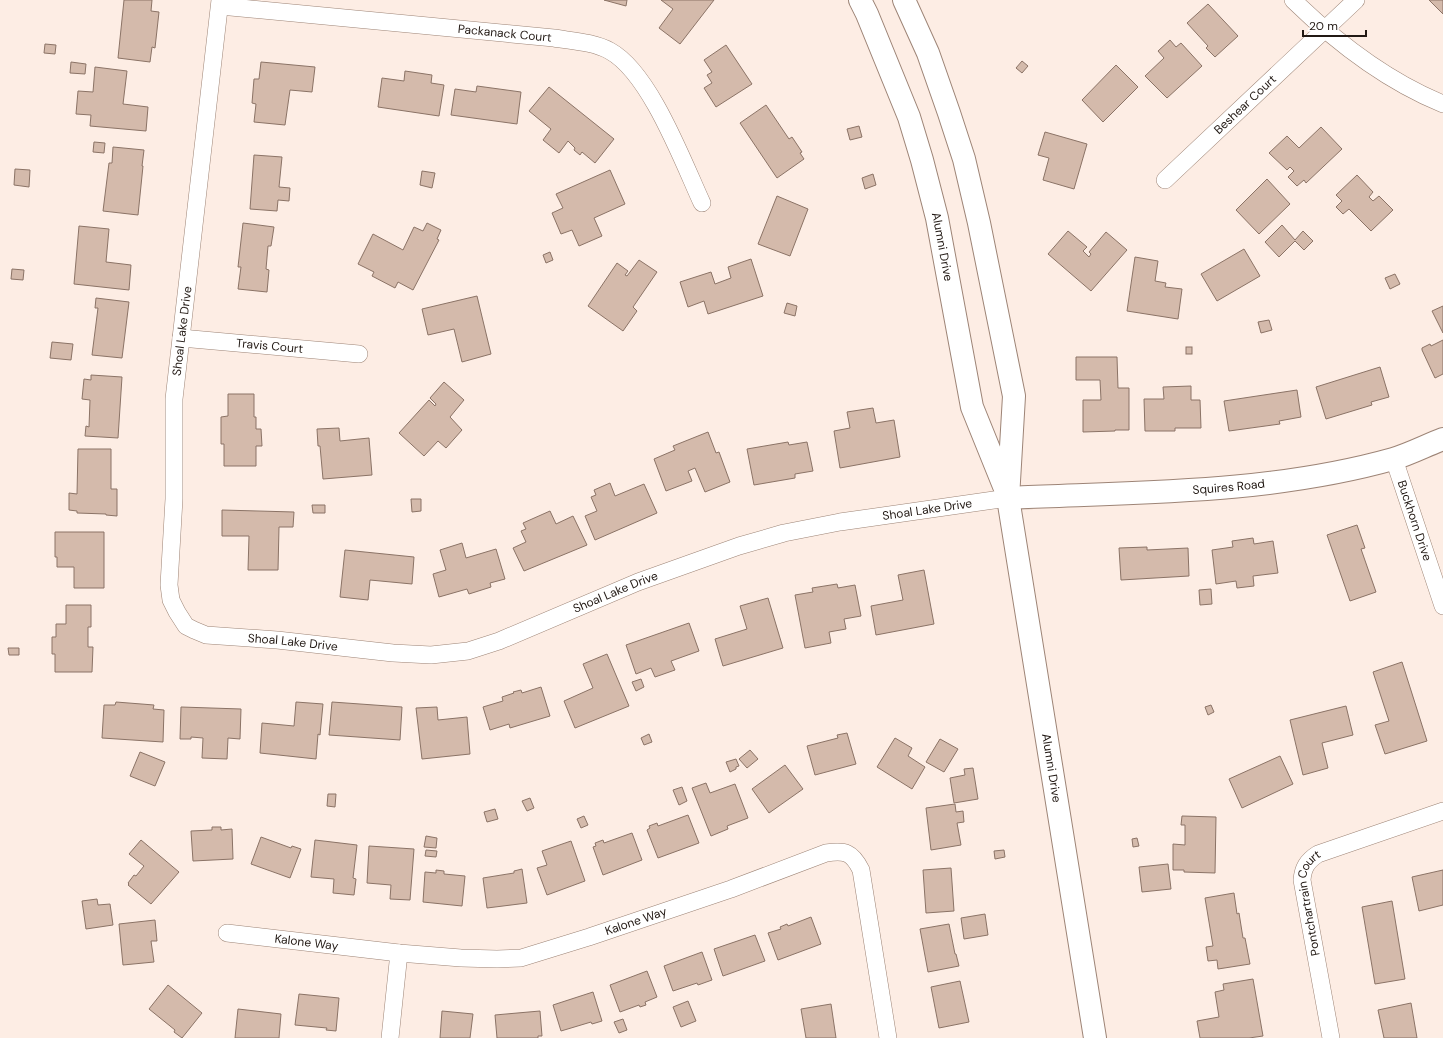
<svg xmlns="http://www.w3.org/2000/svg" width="1443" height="1038" font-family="'DM Sans',sans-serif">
<rect width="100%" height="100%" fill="#fdede4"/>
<!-- building -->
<g fill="#d4baab" stroke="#8b7366">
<path d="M124,0h28l-1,11 8,1 -4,36 -3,-1 -2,15 -32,-4z"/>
<path d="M604,0h23l-1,6z"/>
<path d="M661,0h53l-34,44 -21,-16 14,-19z"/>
<path d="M1429,0h14v14z"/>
<path d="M1208,4l30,32 -23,21 -9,-9 2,-2 -21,-23z"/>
<path d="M1170,40l6,7 5,-4 21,23 -35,32 -22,-22 19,-18 -6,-7z"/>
<path d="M45,44l11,1 -1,9 -11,-1z"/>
<path d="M726,45l26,39 -36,23 -12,-19 8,-5 -5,-8 5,-3 -8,-12z"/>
<path d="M1022,61l6,5 -6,7 -6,-5z"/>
<path d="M71,62l15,2 -1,10 -15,-1z"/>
<path d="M261,62l54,5 -3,25 -22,-2 -5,35 -31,-3 2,-18 -4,-1 2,-24h5z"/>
<path d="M1116,65l22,22 -35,35 -21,-22z"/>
<path d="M95,67l32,4 -4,33 25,3 -2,24 -56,-5 1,-11 -15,-1 2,-23 15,1z"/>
<path d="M405,71l27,4 -1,8 13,2 -5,31 -61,-9 4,-29 22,3z"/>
<path d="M477,86l44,6 -4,32 -66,-9 4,-26 21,3z"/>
<path d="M549,87l65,52 -19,24 -13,-11 -2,3 -6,-5 1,-2 -7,-7 -9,12 -16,-13 8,-11 -22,-18z"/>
<path d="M766,105l23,34 3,-2 10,15 -2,1 4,6 -27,19 -37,-55z"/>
<path d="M859,126l3,11 -12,3 -3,-11z"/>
<path d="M1321,127l21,22 -36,34 -2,-3 -7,6 -9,-9 6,-6 -4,-4 -3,3 -18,-17 18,-17 12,12z"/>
<path d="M1045,132l42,12 -13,45 -31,-9 6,-22 -11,-3z"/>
<path d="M94,142l11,1 -1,10 -11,-1z"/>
<path d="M113,147l31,3 -2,16h1l-5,49 -35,-4 6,-48h3z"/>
<path d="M254,155l28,2 -3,30 11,1 -1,13 -11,-1 -1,11 -27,-2z"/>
<path d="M15,169l15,1 -1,17 -15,-2z"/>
<path d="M610,170l15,34 -31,14 8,18 -23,10 -7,-16 -11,4 -9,-21 11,-5 -7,-14z"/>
<path d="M422,171l13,2 -3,15 -12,-3z"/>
<path d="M873,174l3,11 -11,4 -3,-11z"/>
<path d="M1357,175l16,17 -4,5 4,4 6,-5 14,14 -22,21 -22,-22 -6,5 -7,-7 6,-6 -6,-6z"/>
<path d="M1267,179l23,25 -31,30 -23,-24z"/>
<path d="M777,196l31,13 -18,47 -32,-12z"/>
<path d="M243,223l31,4 -3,19h-3l-2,23 3,1 -2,22 -29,-3 3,-22h-3z"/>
<path d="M427,223l14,7 -4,9 2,1 -26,50 -15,-8 -3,6 -23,-12 2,-4 -16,-8 15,-30 30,16 11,-23 9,4z"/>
<path d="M1282,225l13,15 8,-9 10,10 -9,9 -9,-9 -16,16 -14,-15z"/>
<path d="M79,226l30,3 -3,33 25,3 -2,25 -55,-6z"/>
<path d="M1068,231l19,16 -4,4 6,6 2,-3 -2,-2 17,-20 21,18 -36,41 -43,-37z"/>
<path d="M1244,249l16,27 -43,25 -16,-27z"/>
<path d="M550,252l3,8 -7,3 -3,-8z"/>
<path d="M1135,257l23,4 -3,20 11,2 -1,4 17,2 -4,30 -51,-8z"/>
<path d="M751,259l12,37 -55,18 -4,-13 -16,6 -8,-25 31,-10 4,12 16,-6 -3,-11z"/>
<path d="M639,260l18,12 -24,35 4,4 -14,20 -35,-25 29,-43 11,8 -3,4 2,1z"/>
<path d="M12,269l12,1 -1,10 -12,-1z"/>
<path d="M1395,274l5,10 -10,5 -5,-11z"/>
<path d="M477,296l14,58 -29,8 -8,-33 -26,6 -6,-26z"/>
<path d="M96,298l33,4 -7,56 -30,-3 6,-47h-3z"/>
<path d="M787,303l10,3 -2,10 -11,-3z"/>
<path d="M1443,306v27l-11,-22z"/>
<path d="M1269,320l3,10 -11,3 -3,-11z"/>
<path d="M1443,340v34l-8,4 -13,-28v-2l8,-4 1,2z"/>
<path d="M52,342l21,2 -2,16 -21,-2z"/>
<rect x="1186" y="347" width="6" height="7"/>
<path d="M1076,357h41l1,31h11v42h-14v1l-32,1v-32h18l-1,-20h-24z"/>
<path d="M1380,367l9,30 -18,5 1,3 -46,14 -10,-32z"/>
<path d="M91,375l31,2 -4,61 -33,-2 1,-10 3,1 1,-27 -8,-1 2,-20 7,1z"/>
<path d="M444,382l20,18 -14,17 12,13 -16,18 -8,-7 -14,15 -25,-23 30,-33 6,6 1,-2 -6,-6z"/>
<path d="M1191,386v14h9l1,28h-26v3h-30l-1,-32h20l-1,-12z"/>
<path d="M1297,390l4,27 -22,4 1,3 -51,7 -5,-30z"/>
<path d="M228,394h26v23h2v12h5l1,17h-6v20h-32v-22h-3v-27l7,-1z"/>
<path d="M873,408l3,15 18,-3 6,37 -60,11 -6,-37 16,-3 -3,-16z"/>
<path d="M339,428l1,13 29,-3 3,37 -49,4 -3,-33h-2l-1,-17z"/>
<path d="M708,432l8,21 3,-1 11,30 -25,10 -10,-24 -7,3 4,10 -26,10 -12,-32 21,-9 -2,-4z"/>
<path d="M788,442l1,3 18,-3 6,29 -18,3v4l-41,7 -7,-36z"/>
<path d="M78,449h33v40h6v27l-11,-1v-1l-29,-1v-2l-8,-1v-17l8,1z"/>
<path d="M610,483l5,13 29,-12 13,29 -62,27 -10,-24 12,-5 -6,-14 5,-2 -2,-5z"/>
<path d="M411,499h10v12l-9,1z"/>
<path d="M312,505h13v8h-12z"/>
<path d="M222,510l72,2 -1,15h-14l-1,43h-30l1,-34h-27z"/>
<path d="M550,511l6,13 17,-8 14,29 -63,26 -11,-23 13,-6 -5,-11 5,-2 -3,-6z"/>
<path d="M1357,525l8,23 -4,1 15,43 -26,9 -23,-66z"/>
<path d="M55,532h49v56h-30v-21h-17v-10h-2z"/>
<path d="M1253,538l1,6 19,-3 5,32 -25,3 1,10 -17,2 -1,-7 -20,3 -4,-34 21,-3 -1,-6z"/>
<path d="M462,543l4,15 30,-9 9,30 -15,4 1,4 -22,7 -2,-5 -28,8 -6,-23 13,-4 -6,-20z"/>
<path d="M1147,547v3l41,-2 1,28 -68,4 -2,-32z"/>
<path d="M345,550l69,7 -2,27 -42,-4 -2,20 -28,-3z"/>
<path d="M924,570l10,54 -58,11 -5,-29 32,-6 -5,-25z"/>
<path d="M837,584l1,4 17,-3 6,31 -17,3 2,10 -17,3 2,11 -26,5 -10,-53 18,-3 -1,-4z"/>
<path d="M1211,589l1,15 -12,1 -1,-15z"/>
<path d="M768,598l15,50 -60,18 -8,-27 32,-10 -7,-23z"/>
<path d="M66,605h25v22h-3v20h5l-1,25h-37v-18h-3v-17h4v-13h10z"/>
<path d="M689,623l10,28 -28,10 4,9 -20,7 -4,-9 -15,6 -10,-29z"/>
<path d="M8,648h11v7h-10z"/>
<path d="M607,654l22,52 -54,22 -11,-27 29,-13 -10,-24z"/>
<path d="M1402,662l25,79 -42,13 -10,-29 14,-4 -16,-49z"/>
<path d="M641,679l3,8 -8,4 -4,-9z"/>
<path d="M541,687l9,29 -40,12 -1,-4 -19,6 -7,-23 20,-6 -1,-4 12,-4 -1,-1 8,-2 1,3z"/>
<path d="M116,702l38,3 -1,4 11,1 -1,32 -61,-4 2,-33h11z"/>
<path d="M296,702l27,2 -3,31 -2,-1 -2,25 -56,-6 2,-30 32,3z"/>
<path d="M332,702l70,5 -2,33 -71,-5z"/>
<path d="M1211,705l3,7 -6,3 -3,-8z"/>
<path d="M1346,706l7,29 -31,8 6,25 -25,7 -13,-55z"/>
<path d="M181,707l60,2 -1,30 -12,-1 -1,21 -25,-1 1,-20 -12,-1v2h-11z"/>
<path d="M437,707l1,13 29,-3 3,37 -48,5 -6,-51z"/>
<path d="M847,733l9,31 -41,11 -8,-29 31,-8 -1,-3z"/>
<path d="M649,734l3,8 -8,3 -3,-7z"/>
<path d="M895,738l17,10 -4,8 17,11 -13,22 -35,-22z"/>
<path d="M940,739l18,10 -14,23 -18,-10z"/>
<path d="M750,750l8,9 -11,9 -8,-9z"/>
<path d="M140,752l25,10 -10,24 -25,-10z"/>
<path d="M1280,756l13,28 -51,24 -13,-29z"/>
<path d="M736,759l3,7 -3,1v2l-6,3 -4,-10z"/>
<path d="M785,765l18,24 -34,24 -17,-24z"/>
<path d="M973,768l5,31 -24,4 -4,-25 15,-3 -1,-6z"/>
<path d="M706,783l4,10 25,-9 13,34 -21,8 1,3 -17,7 -19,-48z"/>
<path d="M682,787l5,14 -8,4 -6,-15z"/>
<path d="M328,794h8l-1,13 -8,-1z"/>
<path d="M530,798l4,10 -7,3 -5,-10z"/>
<path d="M955,804l1,8 7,-1 1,11 -7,1 4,22 -30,5 -5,-42z"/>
<path d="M495,809l3,10 -11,3 -3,-10z"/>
<path d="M688,815l11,28 -41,15 -11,-28 3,-2 -1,-2 8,-3 1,3z"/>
<path d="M584,816l4,9 -7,3 -4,-9z"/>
<path d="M1182,816l34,1 -1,56 -31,-1v-2h-11v-26l12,1v-20h-4z"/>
<path d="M212,827h9v3l11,-1 1,30 -40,2 -2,-30 21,-1z"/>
<path d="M632,833l10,27 -39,15 -10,-28 3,-1 -1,-3 8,-3 1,3z"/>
<path d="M426,836l11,2 -1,10 -12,-1z"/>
<path d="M261,837l30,11 1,-2 9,3 -11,29 -39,-14z"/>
<path d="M1137,838l2,8 -6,1 -1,-8z"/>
<path d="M141,840l38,32 -28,32 -23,-19 1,-1 -1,-1 6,-8 2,1 8,-10 -15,-12z"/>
<path d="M315,840l42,5 -4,33 3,1 -2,16 -21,-2 1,-14 -23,-2z"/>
<path d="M571,841l14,40 -38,14 -10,-27 10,-3 -5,-14z"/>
<path d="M369,846l45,3 -4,51 -20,-1 1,-14 -24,-2z"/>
<path d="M426,850l11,1 -1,6 -11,-1z"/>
<path d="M1004,850l1,7 -10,2 -1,-8z"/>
<path d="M1168,864l3,25 -29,3 -3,-25z"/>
<path d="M951,868l3,43 -28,2 -3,-43z"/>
<path d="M522,869l5,34 -40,5 -4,-30 31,-5v-2z"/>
<path d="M436,870l8,1v3l21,2 -3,30 -39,-4 2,-30 11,1z"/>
<path d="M1443,870v35l-24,6 -7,-34z"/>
<path d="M1234,893l3,21 2,-1 4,25h2l5,26 -32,5 -1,-9 -9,1 -2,-14 7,-1 -8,-48z"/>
<path d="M97,899l1,6 12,-1 3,21 -27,4 -4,-28z"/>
<path d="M1392,901l13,78 -30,5 -13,-77z"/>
<path d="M985,914l3,21 -24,4 -3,-21z"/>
<path d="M811,917l10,27 -43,16 -10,-27 13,-4 -1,-2 7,-3 1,2z"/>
<path d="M155,920l2,21h-6l3,21 -31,3 -4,-41z"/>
<path d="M949,924l6,30h1l3,12 -31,6 -8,-43z"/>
<path d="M755,935l10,26 -42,15 -9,-27z"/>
<path d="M702,952l10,28 -14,5 -1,-2 -24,8 -9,-25z"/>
<path d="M647,971l10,26 -12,5 1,3 -6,2 -1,-2 -19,7 -10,-27z"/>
<path d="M1253,979l10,57 -14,2h-49l-3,-17 22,-4 -4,-25 9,-2 -1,-6z"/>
<path d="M960,981l9,41 -30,6 -8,-41z"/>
<path d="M168,985l34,28 -20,25 -8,-6 1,-2 -26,-21z"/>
<path d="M593,992l9,29 -10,3 -1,-2 -30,9 -8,-26z"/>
<path d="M299,994l40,4 -3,33 -10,-1 1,-2 -32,-3z"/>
<path d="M688,1001l8,20 -15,6 -8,-20z"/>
<path d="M1411,1003l6,35h-33l-6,-28z"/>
<path d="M831,1004l5,34h-30l-5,-29z"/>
<path d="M238,1009l43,5 -2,24h-44z"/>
<path d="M442,1011l31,3 -3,24h-30z"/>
<path d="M540,1011l2,25h-4v2h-41l-2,-23z"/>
<path d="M623,1019l4,11 -8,3 -5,-11z"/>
</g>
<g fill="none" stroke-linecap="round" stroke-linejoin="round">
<defs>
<g id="street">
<path id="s1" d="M220,0l-46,399v100l-5,86 2,15 6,12 9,14 8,4 12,5 71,5 116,13 38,2 37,-4 31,-10 139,-59 101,-36 45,-13 56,-11 168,-24"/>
<path d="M1293,0c43,42 94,81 150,104"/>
<path id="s2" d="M220,6l334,32c18,3 40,4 56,13 40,22 73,111 92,152"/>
<path id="s3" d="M1165,180l191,-180"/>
<path id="s4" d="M181,338l178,16"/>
<path id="s5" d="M1394,459l49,147"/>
<path id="s6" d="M227,933l172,20 62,5 36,1 24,-1 68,-21 142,-48 95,-36c19,-3 26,-1 35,17l27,168"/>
<path d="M390,1038l9,-85"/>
<path id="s7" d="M1331,1038l-29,-158c1,-12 5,-19 16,-26l125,-43"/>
</g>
<g id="secondary">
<path id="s8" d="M860,0l7,14 42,103 13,43 15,58 35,189 34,84"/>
<path id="s9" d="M904,0l24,53 21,60 15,46 15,64 35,173 -6,102 87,540"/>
<path id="s10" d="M1008,498c128,-6 260,-4 385,-39 17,-5 34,-14 50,-20"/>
</g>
</defs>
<!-- street casing -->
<use href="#street" stroke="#9d8476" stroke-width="18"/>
<!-- secondary casing -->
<use href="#secondary" stroke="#9d8476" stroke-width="24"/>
<!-- street -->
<use href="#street" stroke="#fff" stroke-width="17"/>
<!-- secondary -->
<use href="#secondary" stroke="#fff" stroke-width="22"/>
</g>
<g text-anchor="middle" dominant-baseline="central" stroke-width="4" stroke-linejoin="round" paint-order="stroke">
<!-- street labels -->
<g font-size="12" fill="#221914" stroke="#fff">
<text stroke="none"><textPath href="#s2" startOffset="286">Packanack Court</textPath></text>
<text stroke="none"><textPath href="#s3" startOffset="110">Beshear Court</textPath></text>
<text stroke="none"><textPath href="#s8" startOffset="261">Alumni Drive</textPath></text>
<text transform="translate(182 331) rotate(-83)">Shoal Lake Drive</text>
<text stroke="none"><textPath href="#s4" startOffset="89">Travis Court</textPath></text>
<text stroke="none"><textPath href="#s10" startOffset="221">Squires Road</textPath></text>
<text stroke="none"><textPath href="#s1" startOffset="1401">Shoal Lake Drive</textPath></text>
<text stroke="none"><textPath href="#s5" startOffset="65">Buckhorn Drive</textPath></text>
<text stroke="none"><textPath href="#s1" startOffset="1077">Shoal Lake Drive</textPath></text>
<text stroke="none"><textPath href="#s1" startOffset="742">Shoal Lake Drive</textPath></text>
<text stroke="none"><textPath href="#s9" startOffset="788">Alumni Drive</textPath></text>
<text stroke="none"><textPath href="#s7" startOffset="139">Pontchartrain Court</textPath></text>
<text stroke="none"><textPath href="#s6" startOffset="416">Kalone Way</textPath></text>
<text stroke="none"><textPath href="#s6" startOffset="80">Kalone Way</textPath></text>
</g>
</g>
<!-- scale -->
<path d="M1303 30v6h63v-6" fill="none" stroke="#221914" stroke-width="2"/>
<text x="1309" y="30" font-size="12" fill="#221914" stroke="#ffffff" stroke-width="3" paint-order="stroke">20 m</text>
</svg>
